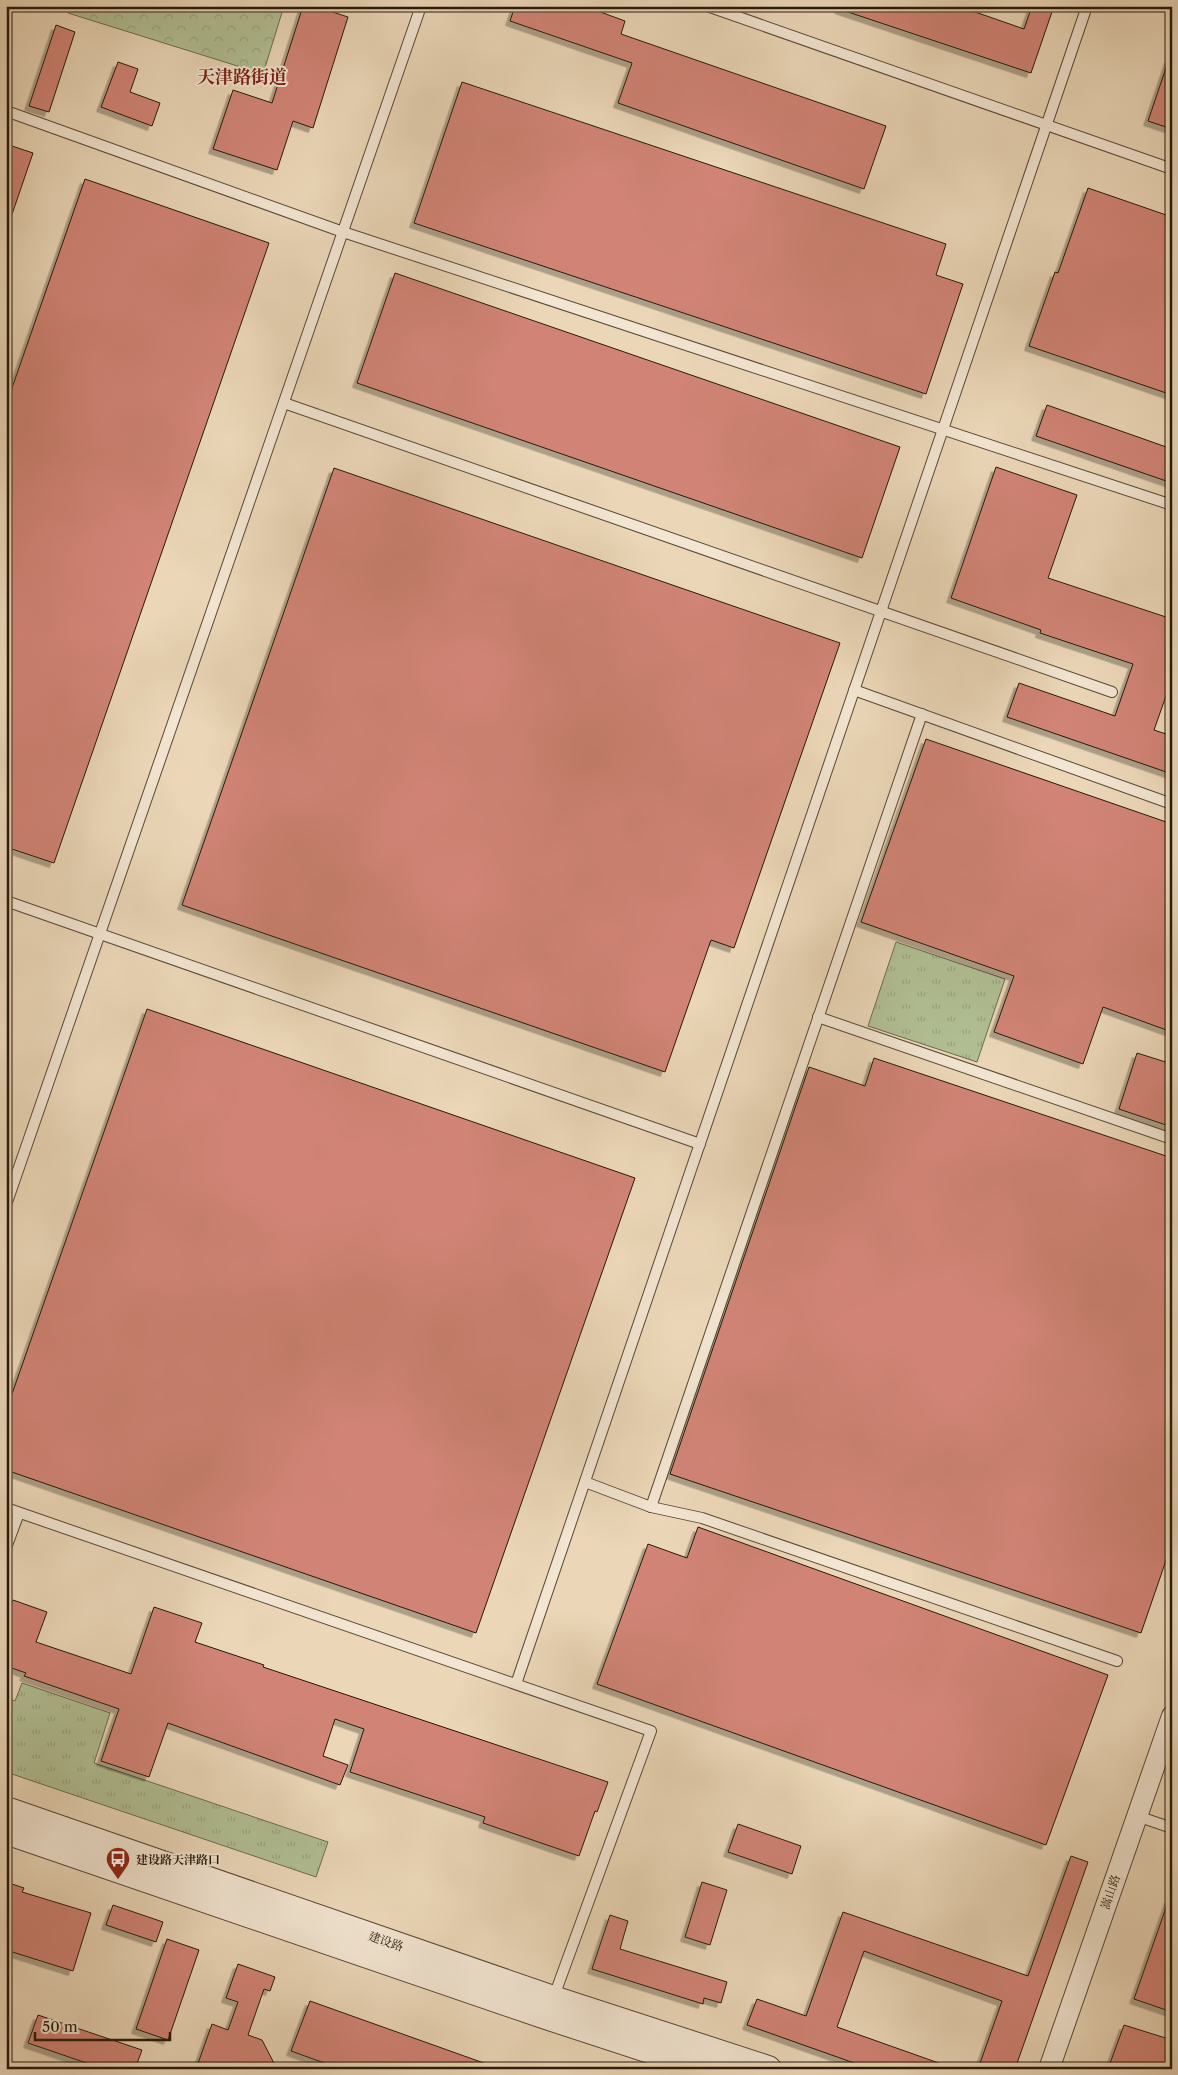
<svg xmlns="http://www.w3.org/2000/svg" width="1178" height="2075" font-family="'Libre Caslon Text','Noto Serif SC',serif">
<defs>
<pattern id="grass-tufts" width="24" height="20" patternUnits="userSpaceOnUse" patternTransform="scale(1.25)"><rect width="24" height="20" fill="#b1bf94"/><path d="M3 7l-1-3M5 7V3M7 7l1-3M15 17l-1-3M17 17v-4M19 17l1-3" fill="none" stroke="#98a47e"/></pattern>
<pattern id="forest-crowns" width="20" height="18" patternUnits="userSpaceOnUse" patternTransform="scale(1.25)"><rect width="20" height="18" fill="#b1bf94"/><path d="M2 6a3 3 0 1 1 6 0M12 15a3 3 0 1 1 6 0" fill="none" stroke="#98a47e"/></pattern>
<filter id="shadow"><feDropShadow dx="-4.5" dy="4.5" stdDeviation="0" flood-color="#0004"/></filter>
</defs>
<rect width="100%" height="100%" fill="#ebd7b8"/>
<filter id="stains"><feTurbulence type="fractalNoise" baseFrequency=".004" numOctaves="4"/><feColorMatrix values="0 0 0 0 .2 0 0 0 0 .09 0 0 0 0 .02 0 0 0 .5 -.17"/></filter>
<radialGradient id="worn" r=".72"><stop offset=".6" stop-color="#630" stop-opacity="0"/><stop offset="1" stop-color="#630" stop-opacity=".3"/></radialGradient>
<!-- grass -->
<g fill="url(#grass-tufts)" stroke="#6c6c50">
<path d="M896,942l109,37 -28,83 -109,-36z"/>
<path d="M22,1683l88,30 -16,50 234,79 -12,35 -310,-105v-74l9,3z"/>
</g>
<!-- forest -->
<path fill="url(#forest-crowns)" stroke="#6c6c50" d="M70,6h214l-21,68 -195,-61z"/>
<!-- building -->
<g fill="#d18476" stroke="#271a0b" filter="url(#shadow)">
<path d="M303,6h11l34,11 -35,111 -20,-7 -16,49 -64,-21 20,-59 39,13z"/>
<path d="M515,6h69l41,15 -4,13 265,92 -22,63 -246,-86 14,-40 -122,-42z"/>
<path d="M839,6h119l66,23 8,-23h22l-23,67 -192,-64z"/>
<path d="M56,25l19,7 -26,80 -20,-6z"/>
<path d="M1169,59h3v70l-24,-8z"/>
<path d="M118,62l20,7 -8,23 30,11 -8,23 -51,-19z"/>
<path d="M462,82l484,162 -10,31 27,9 -37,110 -512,-171z"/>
<path d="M6,144l27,9 -24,70h-3z"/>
<path d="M85,179l184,64 -215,620 -48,-16v-442z"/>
<path d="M1088,188l84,29v178l-143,-49 26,-74 3,1z"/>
<path d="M395,273l505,174 -38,111 -505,-175z"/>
<path d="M1047,405l125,44v34l-136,-47z"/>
<path d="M996,467l81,28 -29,83 124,41v60l-18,51 18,6v38l-165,-57 12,-34 96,33 18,-52 -93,-31 1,-3 -90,-32z"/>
<path d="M334,468l506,175 -106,305 -23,-8 -46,132 -483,-167z"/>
<path d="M926,739l246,85v208l-69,-25 -20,57 -89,-32 20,-56 -153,-54z"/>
<path d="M147,1009l488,169 -159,455 -470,-163v-59z"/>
<path d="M1137,1053l35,11v63l-53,-18z"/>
<path d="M874,1058l298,100v385l-31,90 -471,-159 139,-407 56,19z"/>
<path d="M698,1527l410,148 -62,170 -449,-161 51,-140 39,14z"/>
<path d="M13,1600l34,12 -11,30 95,32 23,-67 48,16 -7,19 69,23 -1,2 345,115 -11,30 -2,-1 -16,45 -96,-33 2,-6 -135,-45 14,-43 -29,-10 -12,37 25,9 -8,20 -172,-62 -19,54 -48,-16 18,-52 -95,-33 2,-3 -20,-7v-46z"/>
<path d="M738,1824l63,22 -9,28 -64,-22z"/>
<path d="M1071,1856l17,6 -73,207h-37l24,-68 -138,-50 -27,76 113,40 -1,2h-78l-124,-44 10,-26 49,17 37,-104 185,64z"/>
<path d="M6,1882l18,6 -2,4 69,21 -18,58 -67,-21z"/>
<path d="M702,1882l25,8 -17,55 -25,-8z"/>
<path d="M1169,1899h3v113l-38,-13z"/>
<path d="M113,1905l50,17 -7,20 -50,-17z"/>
<path d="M610,1915l18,6 -8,28 107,33 -6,21 -17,-5 -1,6 -111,-35z"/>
<path d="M167,1939l32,11 -31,90 -32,-11z"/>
<path d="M238,1964l37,13 -5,14 -6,-2 -16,46 14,5 15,29h-81l16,-45 16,6 10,-28 -12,-4z"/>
<path d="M310,2001l185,66v2h-154l-50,-18z"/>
<path d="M38,2015l104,35 -7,19h-31l-76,-26z"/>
<path d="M1124,2025l48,15v29h-64z"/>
</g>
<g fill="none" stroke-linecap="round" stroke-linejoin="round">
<defs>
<g id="service">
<path d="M707,6l465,163"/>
<path d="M6,111l337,121 829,273"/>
<path d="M284,403l828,289"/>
<path d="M854,690l318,114"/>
<path d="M6,901l694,243"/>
<path d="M818,1017l354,122"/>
<path d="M6,1205l415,-1199"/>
<path d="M585,1482l66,25 51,11 415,143"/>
<path d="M651,1507l271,-793"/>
<path d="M6,1508l645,223 -98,268"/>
<path d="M6,1548l13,-35"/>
<path d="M516,1684l571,-1678"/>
<path d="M1137,1816l35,12"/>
</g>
<path id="minor" d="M1049,2069l123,-353"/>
<g id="tertiary">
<path d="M6,1810l547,189 215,70"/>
<path d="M6,1831l540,185 162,53"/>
</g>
</defs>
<!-- service casing -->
<use href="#service" stroke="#584936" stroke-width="12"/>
<!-- minor casing -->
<use href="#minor" stroke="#584936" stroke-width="22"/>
<!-- tertiary casing -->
<use href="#tertiary" stroke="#584936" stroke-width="28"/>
<!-- service -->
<use href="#service" stroke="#f2e5d1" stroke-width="10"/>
<!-- minor -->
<use href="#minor" stroke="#f2e5d1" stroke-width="20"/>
<!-- tertiary -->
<use href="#tertiary" stroke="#f2e5d1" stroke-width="26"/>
</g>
<!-- icons -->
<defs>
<symbol id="bus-pin" viewBox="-11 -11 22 30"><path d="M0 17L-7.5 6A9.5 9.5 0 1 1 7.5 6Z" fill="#8f2418" stroke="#f2e5d1"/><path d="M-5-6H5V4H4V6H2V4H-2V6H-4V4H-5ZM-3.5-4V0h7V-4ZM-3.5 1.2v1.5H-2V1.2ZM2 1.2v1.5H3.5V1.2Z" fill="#fff"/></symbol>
</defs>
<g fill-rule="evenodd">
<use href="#bus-pin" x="104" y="1845" width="28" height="38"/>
</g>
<g text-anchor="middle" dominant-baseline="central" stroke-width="4" stroke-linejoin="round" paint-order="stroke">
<!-- poi labels -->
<g font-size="12" font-weight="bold" fill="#271a0b" stroke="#f2e5d1" text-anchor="start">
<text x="136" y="1859">建设路天津路口</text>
</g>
<!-- street labels -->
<g font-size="12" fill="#271a0b" stroke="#f2e5d1">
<text transform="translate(1110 1892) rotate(-71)">嵩山路</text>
<text transform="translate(386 1941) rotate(19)">建设路</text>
</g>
<!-- district labels -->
<g font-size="18" font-weight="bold" fill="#7a1f14" stroke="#f2e5d1">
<text x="242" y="77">天津路街道</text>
</g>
</g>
<!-- margin -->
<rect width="1178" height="2075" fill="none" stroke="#ebd7b8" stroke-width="25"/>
<rect x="8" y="8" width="1163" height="2060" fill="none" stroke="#271a0b" stroke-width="2.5"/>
<rect x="12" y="12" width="1153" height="2050" fill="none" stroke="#271a0b"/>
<!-- scale -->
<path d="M35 2032v8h135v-8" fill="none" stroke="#271a0b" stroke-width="2.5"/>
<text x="42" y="2032" font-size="15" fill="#271a0b" stroke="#f2e5d1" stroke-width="4" paint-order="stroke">50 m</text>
<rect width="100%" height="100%" filter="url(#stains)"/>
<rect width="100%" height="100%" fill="url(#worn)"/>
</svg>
